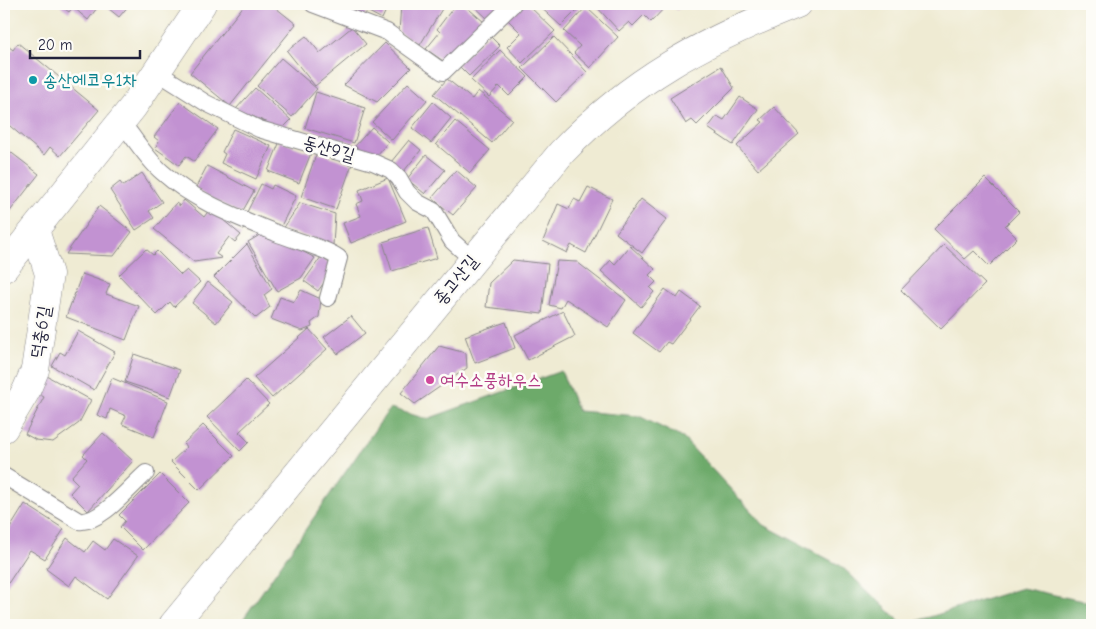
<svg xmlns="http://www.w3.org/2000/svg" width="1096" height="629" font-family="'Comic Neue','Poor Story',sans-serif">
<rect width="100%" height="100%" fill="#fdfcf7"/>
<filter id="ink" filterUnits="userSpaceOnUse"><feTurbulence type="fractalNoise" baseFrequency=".02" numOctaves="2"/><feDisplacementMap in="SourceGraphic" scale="10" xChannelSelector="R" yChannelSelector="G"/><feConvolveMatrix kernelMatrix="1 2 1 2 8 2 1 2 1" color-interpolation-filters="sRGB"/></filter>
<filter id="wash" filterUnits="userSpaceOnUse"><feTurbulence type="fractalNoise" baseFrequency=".0096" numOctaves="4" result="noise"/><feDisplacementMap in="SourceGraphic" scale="20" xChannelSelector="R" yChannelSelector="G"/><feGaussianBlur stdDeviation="1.12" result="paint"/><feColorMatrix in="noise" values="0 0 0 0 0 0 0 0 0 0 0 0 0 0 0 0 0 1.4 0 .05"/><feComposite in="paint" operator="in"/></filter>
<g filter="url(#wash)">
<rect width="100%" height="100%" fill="#efebd3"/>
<!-- forest -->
<path fill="#6daa6a" stroke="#486652" d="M561,371l17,40 61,5 44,22 81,87 77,41 63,59 118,-37 70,15v22h-853l151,-217 37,11z"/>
<g id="blocks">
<!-- building -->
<g fill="#c292d2">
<path d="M58,4h42l-12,16 -15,-13 -4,5z"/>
<path d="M103,4h27l-11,13z"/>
<path d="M245,4h26l25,20 -66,82 -40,-33z"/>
<path d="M336,4h53l-7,15 -15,-8 -3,6z"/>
<path d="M401,4h44l-25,41 -21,-13z"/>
<path d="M456,4h7l21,18 -38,41 -20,-14 14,-17 -3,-3z"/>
<path d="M472,4h31l-15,15z"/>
<path d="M522,4h5l28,27 -33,32 -15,-16 14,-14 -14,-14z"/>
<path d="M537,4h46l-22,22z"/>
<path d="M594,4h72l1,1 -16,17 -7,-7 -11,11 -4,-4 -10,9z"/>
<path d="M671,4h12l-6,6z"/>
<path d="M586,7l32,30 -28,31 -16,-15 6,-7 -16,-15z"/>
<path d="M352,27l14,17 -51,42 -28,-35 19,-15 14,17z"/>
<path d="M488,34l12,12 -31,30 -12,-12z"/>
<path d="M554,37l33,35 -31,30 -34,-34z"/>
<path d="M4,43l9,7 5,-7 81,67 -39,46 -10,-9 -6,8 -40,-34z"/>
<path d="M385,43l26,25 -34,34 -33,-17z"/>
<path d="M500,50l28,27 -19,19 -10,-10 -10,11 -18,-17z"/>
<path d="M281,58l36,31 -25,28 -35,-31z"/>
<path d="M721,66l13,22 -37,37 -5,-5 -6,4 -16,-26z"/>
<path d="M447,79l25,20 6,-8 34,28 -20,24 -58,-49z"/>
<path d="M408,83l19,17 -35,40 -20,-18z"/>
<path d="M255,88l36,32 -9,9 -46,-20z"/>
<path d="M316,92l49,16 -11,35 -49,-15z"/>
<path d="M740,97l18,12 -25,36 -25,-17 9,-12 7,4z"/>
<path d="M180,102l38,27 -24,32 -8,-5 -7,9 -24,-17 4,-7 -5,-4z"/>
<path d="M433,102l18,16 -20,25 -19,-15z"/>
<path d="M774,107l25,27 -41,36 -21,-24 26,-24 -3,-2z"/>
<path d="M455,121l35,29 -20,23 -34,-29z"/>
<path d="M372,127l16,15 -10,12 -17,-3 -6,-5z"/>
<path d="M233,129l38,17 -15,33 -35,-16 4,-9 -3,-2z"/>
<path d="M409,140l12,10 -17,21 -13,-9z"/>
<path d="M280,141l31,12 -12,30 -31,-12z"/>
<path d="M4,147l35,27 -35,45z"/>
<path d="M317,152l35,12 -16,45 -35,-12z"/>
<path d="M426,155l19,15 -20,24 -18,-15z"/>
<path d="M207,166l47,25 -13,23 -46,-25z"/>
<path d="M456,170l21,18 -24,27 -21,-17z"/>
<path d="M142,173l20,29 -13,9 5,7 -18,12 -26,-40 10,-8 3,4z"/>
<path d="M388,178l18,43 -55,22 -8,-20 18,-7 -5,-12 7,-3 -4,-11z"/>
<path d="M985,178l34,34 -14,14 12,12 -28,28 -15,-15 -9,8 -31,-30z"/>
<path d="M261,184l10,5 2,-4 23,11 -16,32 -33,-16z"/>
<path d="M588,187l24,12 -26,54 -15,-8 -4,8 -24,-12 15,-37 11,5 5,-10 6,3z"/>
<path d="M641,199l26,20 -25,34 -26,-20z"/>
<path d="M184,200l20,17 6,-8 31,26 -6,7 -6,-5 -13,17 6,4 -28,4 -40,-33 22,-26 4,3z"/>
<path d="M300,203l35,11 -2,31 -50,-16z"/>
<path d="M99,206l33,26 -18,24 -48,-2z"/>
<path d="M428,228l9,30 -45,13 -9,-29z"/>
<path d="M263,233l7,1 45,24 -14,20 -24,13 -29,-49z"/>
<path d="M247,244l25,45 -8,6 6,12 -14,11 -42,-41z"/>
<path d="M944,245l41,39 -44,45 -40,-39z"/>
<path d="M630,246l25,23 -6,6 7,7 -6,6 4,4 -13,15 -40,-36 10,-11 4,4z"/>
<path d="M146,249l7,6 4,-4 24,24 6,-5 13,12 -26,25 -4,-5 -13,13 -38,-40z"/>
<path d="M321,257l14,10 -17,24 -14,-10z"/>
<path d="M513,260l35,4 -6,50 -56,-7 3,-24z"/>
<path d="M557,261l20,1 49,38 -18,27 -42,-28 -5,9 -12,-3z"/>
<path d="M82,274l28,10 -4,10 33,12 -13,34 -60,-23z"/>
<path d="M208,282l25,20 -17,21 -24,-20z"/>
<path d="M665,289l12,9 4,-6 19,14 -29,38 -4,-2 -8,10 -26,-19z"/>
<path d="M301,290l20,9 -2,18 -8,6 1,4 -10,4 -31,-12 9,-22 14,5z"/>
<path d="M563,311l12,25 -47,24 -13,-25z"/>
<path d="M351,316l14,17 -27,21 -14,-17z"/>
<path d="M506,322l9,26 -40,15 -10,-27z"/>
<path d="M309,329l18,20 -55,49 -18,-20z"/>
<path d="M78,331l37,21 -21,38 -42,-24 8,-14 5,3z"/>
<path d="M439,346l27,7 1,15 -52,36 -14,-11z"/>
<path d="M134,354l46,16 -10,27 -45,-15z"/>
<path d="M47,376l44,24 -12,23 -26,19 -17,-2 -11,-6 19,-37 -7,-4z"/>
<path d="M112,378l56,23 -14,36 -32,-13 4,-8 -16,-7 -3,10 -10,-4z"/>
<path d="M246,380l23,24 -30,28 10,10 -9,9 -33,-34z"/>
<path d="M203,425l31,31 -35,34 -28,-28 16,-15 -4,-3z"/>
<path d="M103,433l30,28 -45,50 -18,-18 8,-9 -7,-7 16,-18 -4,-4z"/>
<path d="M160,474l29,29 -46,47 -23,-23 5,-6 -6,-6z"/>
<path d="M25,504l39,25 -19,30 -15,-9 -23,35 -3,-2v-45z"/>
<path d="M67,538l18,14 8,-11 12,9 8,-11 25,17 -31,43 -31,-23 -7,10 -23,-17z"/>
</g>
</g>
</g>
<g filter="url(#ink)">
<use href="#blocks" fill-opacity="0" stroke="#888687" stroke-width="1"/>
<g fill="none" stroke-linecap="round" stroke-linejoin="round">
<defs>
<g id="lane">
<path d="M313,4l74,28 56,40 70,-68"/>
<path d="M157,72l49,31 53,26 114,33 18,8 8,8 8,14 10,10 17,9 18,30 21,19"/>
<path d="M121,121c13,17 25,37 41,51 32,29 75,45 114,61 17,7 50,15 63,25l-11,40"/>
<path d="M4,476l75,45c21,3 51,-34 67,-48"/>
</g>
<g id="street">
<path d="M4,268l129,-161 69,-103"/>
<path d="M4,428l22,-37 9,-21 14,-96 -14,-44"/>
<path d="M173,625l389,-473c70,-73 142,-111 235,-148"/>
</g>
</defs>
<!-- lane casing -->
<use href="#lane" stroke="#888687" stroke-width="18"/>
<!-- street casing -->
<use href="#street" stroke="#888687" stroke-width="29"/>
<!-- lane -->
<use href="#lane" stroke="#fff" stroke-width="16"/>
<!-- street -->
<use href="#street" stroke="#fff" stroke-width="28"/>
</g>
</g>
<!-- markers -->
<circle fill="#0f9aa8" stroke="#fdfcf7" stroke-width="2" cx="33" cy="80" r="5"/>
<circle fill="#d1479c" stroke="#fdfcf7" stroke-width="2" cx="430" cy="380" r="5"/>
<g text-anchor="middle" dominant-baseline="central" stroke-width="5" stroke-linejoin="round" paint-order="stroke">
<!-- culture labels -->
<g font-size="18" fill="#0d838f" stroke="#fdfcf7" text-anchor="start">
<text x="43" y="80">송산에코우1차</text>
</g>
<!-- street labels -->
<g font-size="18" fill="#22223b" stroke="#fdfcf7">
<text transform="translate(329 149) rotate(16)">동산9길</text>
<text transform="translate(456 280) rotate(-51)">종고산길</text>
<text transform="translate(41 332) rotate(-81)">덕충6길</text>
</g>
<!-- hotel labels -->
<g font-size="18" fill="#b23c85" stroke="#fdfcf7" text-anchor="start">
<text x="440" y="380">여수소풍하우스</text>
</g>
</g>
<!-- margin -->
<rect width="1096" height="629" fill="none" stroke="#fdfcf7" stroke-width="20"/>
<!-- scale -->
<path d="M30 50v8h110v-8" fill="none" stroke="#22223b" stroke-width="2.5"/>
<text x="38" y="50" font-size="15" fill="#22223b" stroke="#fdfcf7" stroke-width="4" paint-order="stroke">20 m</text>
</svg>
